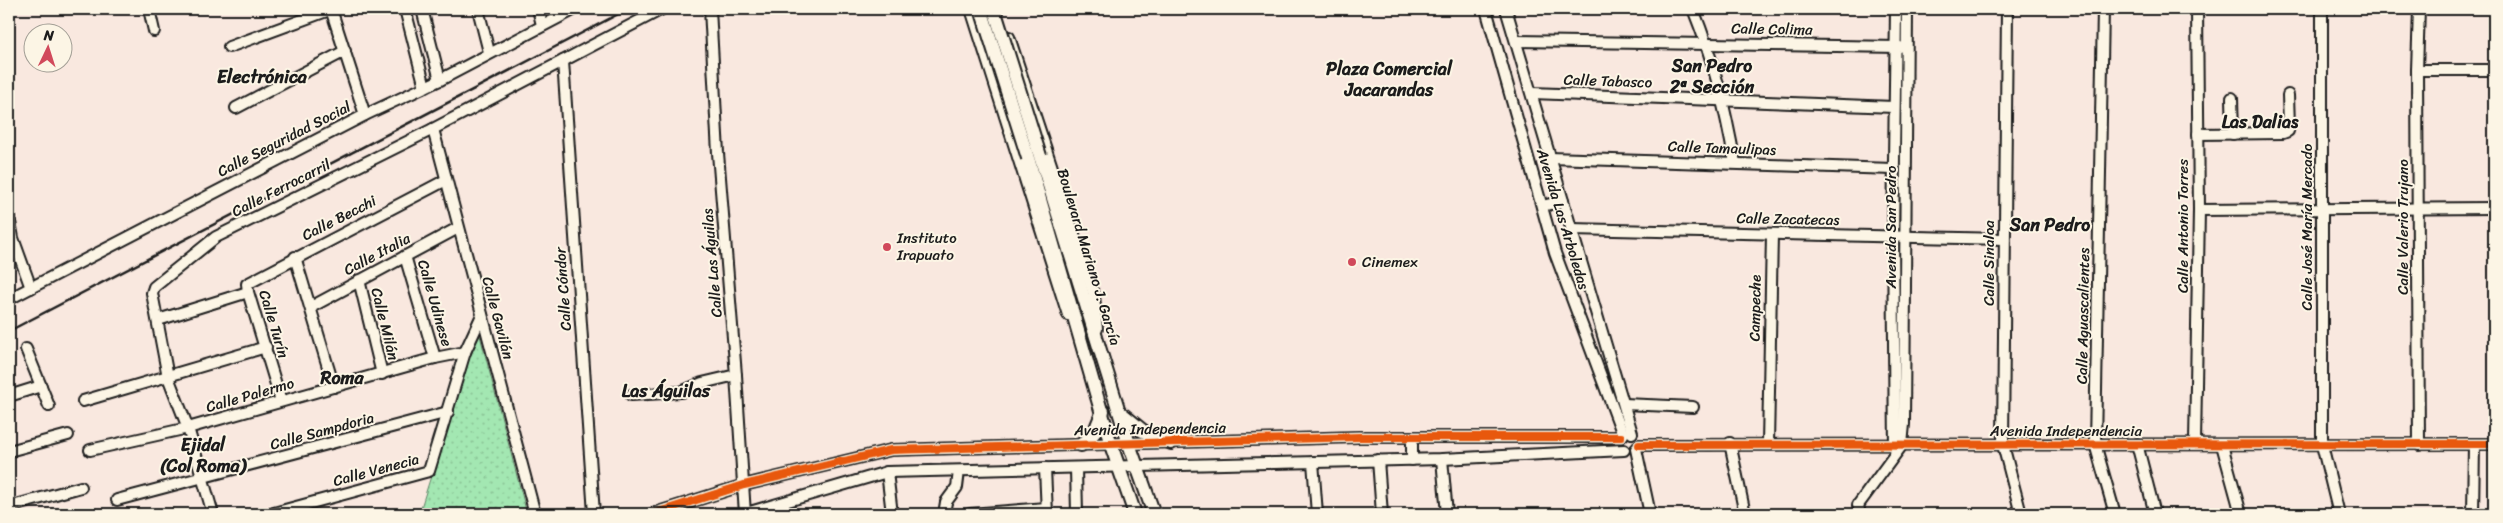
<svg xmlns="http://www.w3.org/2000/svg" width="2503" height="523" font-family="Sriracha,sans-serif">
<defs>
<pattern id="park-dots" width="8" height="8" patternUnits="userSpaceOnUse" patternTransform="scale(1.25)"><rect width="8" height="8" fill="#a3e7b2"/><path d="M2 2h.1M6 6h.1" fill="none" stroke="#8cc698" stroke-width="1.8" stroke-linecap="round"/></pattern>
</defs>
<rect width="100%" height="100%" fill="#f9e8df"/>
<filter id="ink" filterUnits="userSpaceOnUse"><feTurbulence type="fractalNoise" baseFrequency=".02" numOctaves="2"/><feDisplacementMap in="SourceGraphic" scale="10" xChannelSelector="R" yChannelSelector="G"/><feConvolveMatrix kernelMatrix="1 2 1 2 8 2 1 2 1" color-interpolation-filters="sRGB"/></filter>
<g filter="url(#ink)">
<!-- park -->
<path fill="url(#park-dots)" stroke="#608267" d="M478,328l49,186h-108z"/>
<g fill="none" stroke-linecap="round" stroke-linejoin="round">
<defs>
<g id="minor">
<path d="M149,9l5,22"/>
<path d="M331,9l34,106"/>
<path d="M405,9l20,78"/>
<path d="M422,9l18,71"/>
<path d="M478,9l11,43"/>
<path d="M538,9l4,16"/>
<path d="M710,9l8,144 18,222 9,139"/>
<path d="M971,9l97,306"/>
<path d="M1486,9l69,244 68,182"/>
<path d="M1506,9l126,424"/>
<path d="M1693,9c21,52 32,99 42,154"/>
<path d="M2007,9l-4,436 18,69"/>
<path d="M2103,9l-8,435 20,70"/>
<path d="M2322,9v436l17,69"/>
<path d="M1009,37l85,258 3,34"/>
<path d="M1516,41l384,6"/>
<path d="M229,47l103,-38"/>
<path d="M563,61l31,453"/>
<path d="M2417,70h77"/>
<path d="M1532,93l362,14"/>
<path d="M2232,98l1,36"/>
<path d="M236,108l109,-57"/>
<path d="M433,129l102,385"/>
<path d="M2198,134l85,-1 5,-2 1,-5 -1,-31"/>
<path d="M1550,158l343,11"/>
<path d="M1542,206l21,-5"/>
<path d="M2199,210l295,-2"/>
<path d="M9,216l4,22 18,50"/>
<path d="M1571,229l433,10"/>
<path d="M405,256l30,102"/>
<path d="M295,257l39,130"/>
<path d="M359,280l23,94"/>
<path d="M9,299l356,-184 75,-35 135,-71"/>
<path d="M311,307l147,-79"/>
<path d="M158,320l90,-28"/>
<path d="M26,349l23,57"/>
<path d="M631,395l50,-3 21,-9 34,-8"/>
<path d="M9,396l32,-10"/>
<path d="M83,401l183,-54"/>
<path d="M281,401l-33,-109 -1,-8 199,-104"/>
<path d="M1624,404l69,3"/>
<path d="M1412,437v23"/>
<path d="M1730,443l15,71"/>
<path d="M1768,444l4,-210"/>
<path d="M2137,444l18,70"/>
<path d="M2195,444l4,-234 -2,-201"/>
<path d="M1639,445l855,-1"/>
<path d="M2222,445l19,69"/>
<path d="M2419,445l-2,-375 2,-61"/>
<path d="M1636,449l14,65"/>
<path d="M90,450l98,-22 247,-70 30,-6"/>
<path d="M1895,450l-2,-214 3,-227"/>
<path d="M9,451l59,-16"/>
<path d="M1442,459l5,55"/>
<path d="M1378,460l4,54"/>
<path d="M1313,462l4,52"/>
<path d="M1045,468l2,46"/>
<path d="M1076,468l1,46"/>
<path d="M887,472l5,42"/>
<path d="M117,500l331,-88"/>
<path d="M9,507l72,-20"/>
<path d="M213,514l-25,-86 -20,-51 -16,-84 2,-6 62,-50 217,-108 229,-120"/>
<path d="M270,514l159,-43 36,-119 17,-37"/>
<path d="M652,514l92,-29 147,-35 468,-13h262"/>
<path d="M743,514l144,-42 555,-13 182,-9"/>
<path d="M944,514l2,-12 11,-15 2,-16"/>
<path d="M970,514l76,-6"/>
<path d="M1860,514l-2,-9 44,-60 2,-21 3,-415"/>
<path d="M2473,514l1,-70"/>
</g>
<g id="major">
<path d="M1040,156l89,288 25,70"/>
<path d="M1028,158l83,287 24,69"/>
<path d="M1121,413l22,18 28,12"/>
<path d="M1081,445l13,-12 9,-22"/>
</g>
</defs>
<!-- minor casing -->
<use href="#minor" stroke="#1c1c1c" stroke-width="14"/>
<!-- major casing -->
<use href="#major" stroke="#1c1c1c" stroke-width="16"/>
<!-- minor -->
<use href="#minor" stroke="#fcf5e5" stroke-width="10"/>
<!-- major -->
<use href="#major" stroke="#fcf5e5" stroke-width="12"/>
<!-- rail -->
<path stroke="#1c1c1c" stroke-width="2.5" d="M9,331l619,-322"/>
<defs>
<g id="major-bridge">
<path d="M981,9l47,149"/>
<path d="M994,9l46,147"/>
</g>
</defs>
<!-- major-bridge casing -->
<use href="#major-bridge" stroke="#1c1c1c" stroke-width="16" stroke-linecap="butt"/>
<!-- major-bridge -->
<use href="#major-bridge" stroke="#fcf5e5" stroke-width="12"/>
<defs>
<g id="cycleway">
<path d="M1639,445l855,-1"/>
<path d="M652,514l92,-29 147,-35 468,-13h262"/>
</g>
</defs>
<!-- cycleway casing -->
<use href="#cycleway" stroke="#fcf5e5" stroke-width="11"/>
<!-- cycleway -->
<use href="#cycleway" stroke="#e8590c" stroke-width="8"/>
</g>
</g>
<!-- markers -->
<g fill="#d1495b" stroke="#fcf5e5" stroke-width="2">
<circle cx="887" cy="247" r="5"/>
<circle cx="1352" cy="262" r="5"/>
</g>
<g text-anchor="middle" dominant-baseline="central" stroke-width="4" stroke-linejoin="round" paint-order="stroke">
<!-- street labels -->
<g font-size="15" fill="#1c1c1c" stroke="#fcf5e5">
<text transform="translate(1772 29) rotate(1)">Calle Colima</text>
<text transform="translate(1608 81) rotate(2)">Calle Tabasco</text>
<text transform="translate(284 139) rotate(-27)">Calle Seguridad Social</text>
<text transform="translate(1722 148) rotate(2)">Calle Tamaulipas</text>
<text transform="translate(281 188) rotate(-27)">Calle Ferrocarril</text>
<text transform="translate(339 218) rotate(-27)">Calle Becchi</text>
<text transform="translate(1563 219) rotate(73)">Avenida Las Arboledas</text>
<text transform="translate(1788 219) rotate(1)">Calle Zacatecas</text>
<text transform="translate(2183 226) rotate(-90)">Calle Antonio Torres</text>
<text transform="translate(1891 227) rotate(-90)">Avenida San Pedro</text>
<text transform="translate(2307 227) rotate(-90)">Calle José María Mercado</text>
<text transform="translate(2403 227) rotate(-90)">Calle Valerio Trujano</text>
<text transform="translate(377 254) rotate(-28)">Calle Italia</text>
<text transform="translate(1089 257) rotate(73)">Boulevard Mariano J. García</text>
<text transform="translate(712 263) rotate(-95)">Calle Las Águilas</text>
<text transform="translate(1989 263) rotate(-90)">Calle Sinaloa</text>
<text transform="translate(563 289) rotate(-94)">Calle Cóndor</text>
<text transform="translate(435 303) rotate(74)">Calle Udinese</text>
<text transform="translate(1755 308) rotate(-89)">Campeche</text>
<text transform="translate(2083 316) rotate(-89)">Calle Aguascalientes</text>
<text transform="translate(498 318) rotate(75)">Calle Gavilán</text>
<text transform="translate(274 324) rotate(73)">Calle Turín</text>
<text transform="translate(385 324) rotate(76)">Calle Milán</text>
<text transform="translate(250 395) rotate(-16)">Calle Palermo</text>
<text transform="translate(1150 429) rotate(-1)">Avenida Independencia</text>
<text transform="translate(322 431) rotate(-15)">Calle Sampdoria</text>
<text x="2066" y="431">Avenida Independencia</text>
<text transform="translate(376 470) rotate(-15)">Calle Venecia</text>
</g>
<!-- poi labels -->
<g font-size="15" fill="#1c1c1c" stroke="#fcf5e5" text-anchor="start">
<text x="897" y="238">Instituto<tspan x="897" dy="17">Irapuato</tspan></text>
<text x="1362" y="262">Cinemex</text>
</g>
<!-- quarter labels -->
<g font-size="18" font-weight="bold" fill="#1c1c1c" stroke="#fcf5e5">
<text x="1712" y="66">San Pedro<tspan x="1712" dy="21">2ª Sección</tspan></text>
<text x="1389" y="69">Plaza Comercial<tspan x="1389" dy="21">Jacarandas</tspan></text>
<text x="262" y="77">Electrónica</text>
<text x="2260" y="122">Las Dalias</text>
<text x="2050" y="225">San Pedro</text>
<text x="342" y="378">Roma</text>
<text x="666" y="391">Las Águilas</text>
<text x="203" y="445">Ejidal<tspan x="203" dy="21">(Col Roma)</tspan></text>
</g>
</g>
<!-- margin -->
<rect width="2503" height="523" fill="none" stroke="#fcf5e5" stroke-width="30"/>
<rect x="15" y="15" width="2473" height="493" fill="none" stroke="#1c1c1c" stroke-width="2" filter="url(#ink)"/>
<!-- north arrow -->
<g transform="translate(48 48) rotate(4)"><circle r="24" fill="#fcf5e5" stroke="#a29e95"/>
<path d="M0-4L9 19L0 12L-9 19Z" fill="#d1495b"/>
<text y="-8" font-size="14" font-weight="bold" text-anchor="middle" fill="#1c1c1c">N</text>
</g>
</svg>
